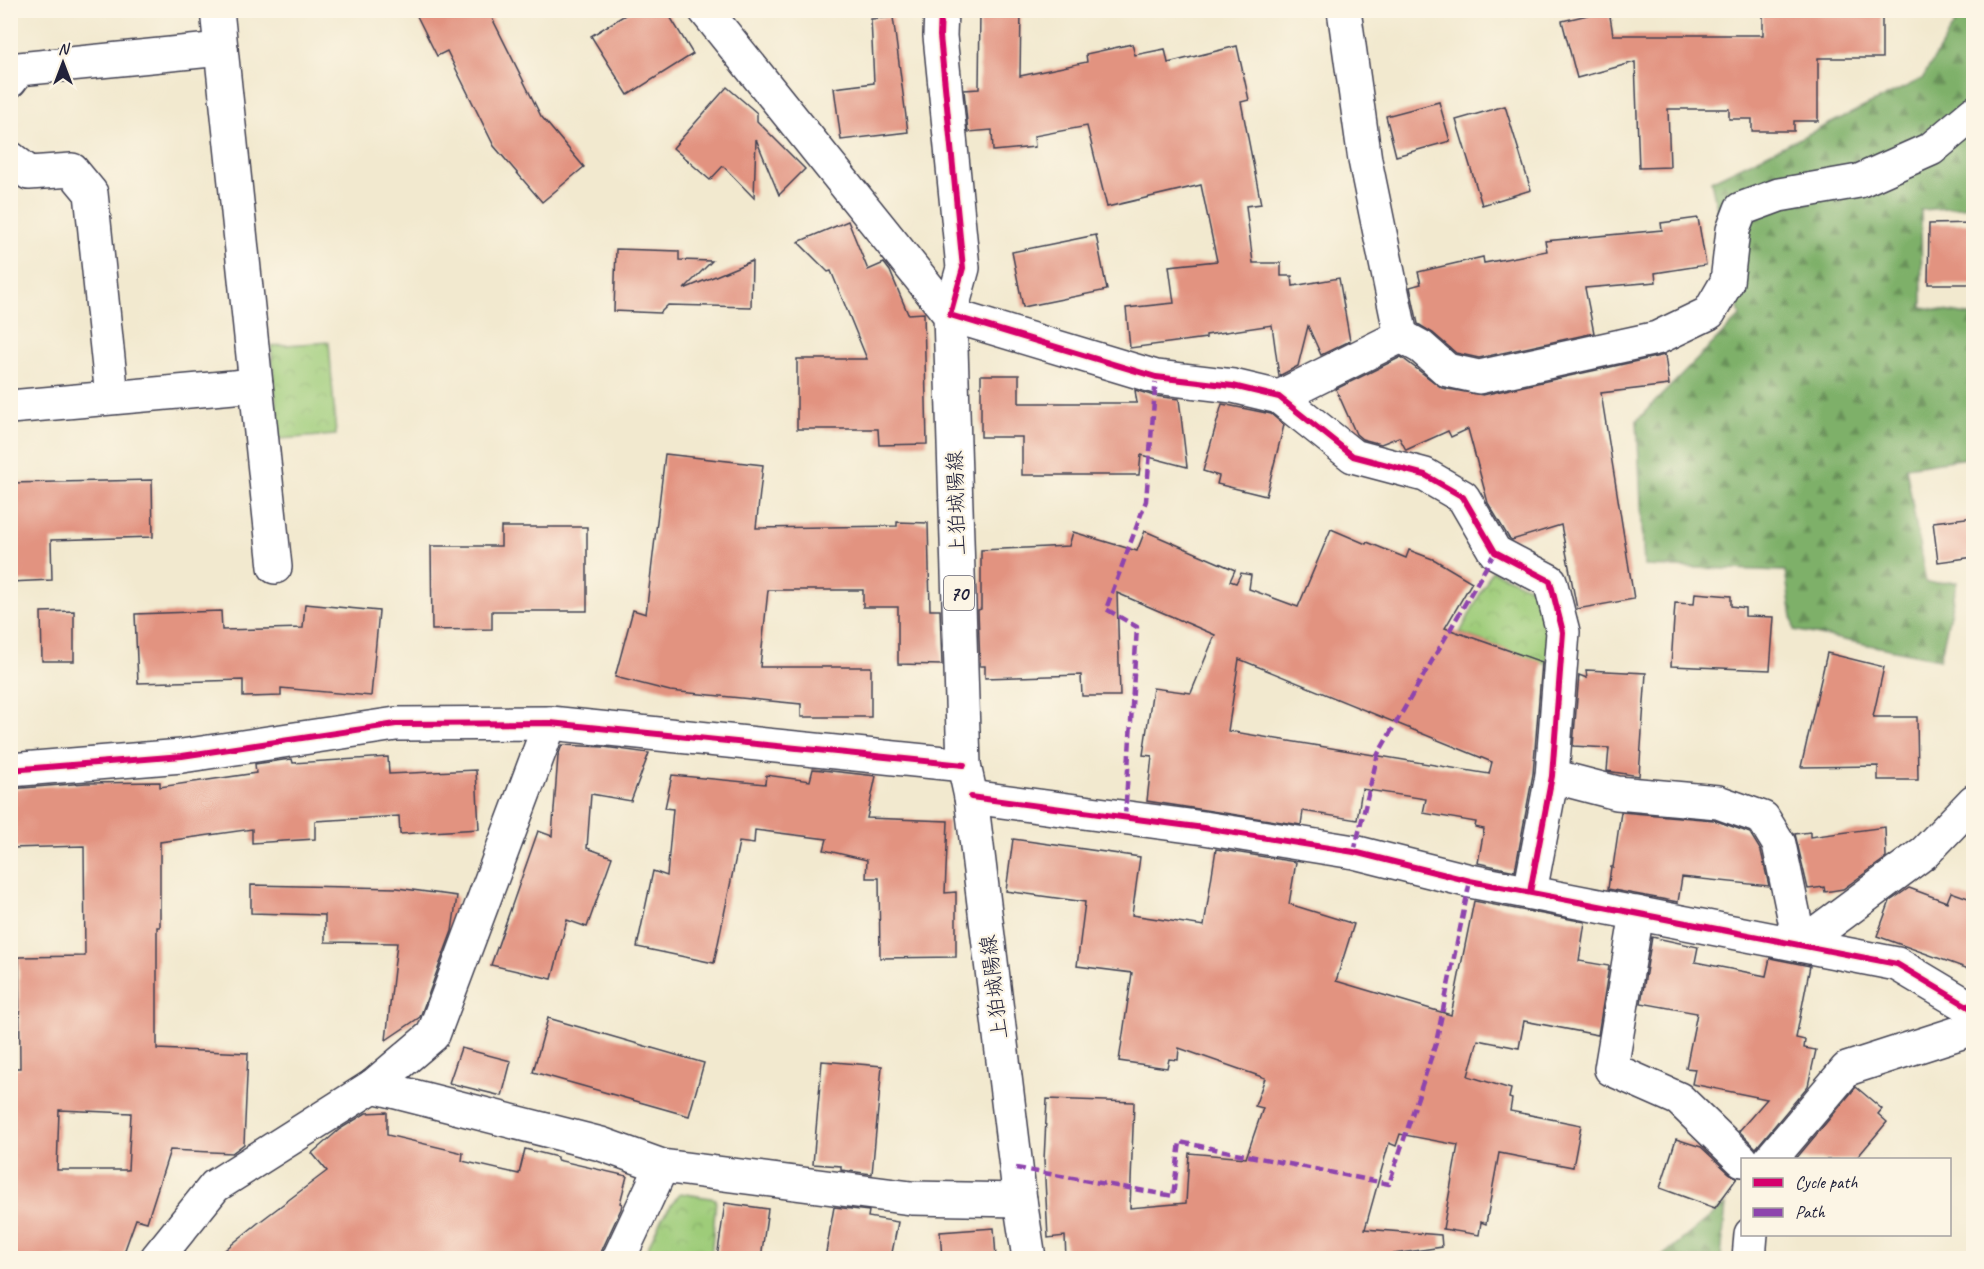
<svg xmlns="http://www.w3.org/2000/svg" width="1984" height="1269" font-family="Caveat,'Klee One',sans-serif">
<defs>
<pattern id="forest-firs" width="22" height="20" patternUnits="userSpaceOnUse" patternTransform="scale(1.5)"><rect width="22" height="20" fill="#7eb069"/><path d="M5 1l3.5 6h-7zM16 11l3.5 6h-7z" fill="#678f58"/></pattern>
<pattern id="park-crowns" width="20" height="18" patternUnits="userSpaceOnUse" patternTransform="scale(1.5)"><rect width="20" height="18" fill="#9ecc79"/><path d="M2 6a3 3 0 1 1 6 0M12 15a3 3 0 1 1 6 0" fill="none" stroke="#88af6a"/></pattern>
</defs>
<rect width="100%" height="100%" fill="#fcf5e5"/>
<filter id="ink" filterUnits="userSpaceOnUse"><feTurbulence type="fractalNoise" baseFrequency=".0167" numOctaves="2"/><feDisplacementMap in="SourceGraphic" scale="12" xChannelSelector="R" yChannelSelector="G"/><feConvolveMatrix kernelMatrix="1 2 1 2 8 2 1 2 1" color-interpolation-filters="sRGB"/></filter>
<filter id="wash" filterUnits="userSpaceOnUse"><feTurbulence type="fractalNoise" baseFrequency=".008" numOctaves="4" result="noise"/><feDisplacementMap in="SourceGraphic" scale="24" xChannelSelector="R" yChannelSelector="G"/><feGaussianBlur stdDeviation="1.35" result="paint"/><feColorMatrix in="noise" values="0 0 0 0 0 0 0 0 0 0 0 0 0 0 0 0 0 1.4 0 .05"/><feComposite in="paint" operator="in"/></filter>
<g filter="url(#wash)">
<rect width="100%" height="100%" fill="#f2e9cf"/>
<!-- forest -->
<g fill="url(#forest-firs)" stroke="#506952" stroke-width="1.5">
<path d="M1962,11h11v195l-52,4 1,97 51,9v141l-67,10 20,116 31,-1 -17,77 -146,-29 -9,-59 -141,-5 -7,-146 103,-104 -29,-135 211,-102z"/>
<path d="M1726,1204l-5,54h-61z"/>
</g>
<!-- park -->
<g fill="url(#park-crowns)" stroke="#60775a" stroke-width="1.5">
<path d="M329,342l7,93 -57,4 -8,-93z"/>
<path d="M1492,571l44,19 16,43 -6,31 -86,-31z"/>
<path d="M680,1193l36,6 -5,59h-28l-37,-7 16,-33z"/>
</g>
<g id="blocks">
<!-- building -->
<g fill="#e29380" fill-rule="evenodd">
<path d="M414,10h74l53,106 43,51 -42,35 -48,-56 -47,-95 -10,5z"/>
<path d="M633,10h33l27,44 -65,41 -37,-59z"/>
<path d="M980,10h41l-1,66 67,-14 -1,-8 46,-10 3,11 30,-6 3,14 69,-17 12,54 -8,2 20,102 -15,2 7,57h28v13h11l1,10 46,-8 11,63 -29,14 -13,-29 -10,40 -19,10 -7,-51 -66,10v3l-76,10 -4,-40 48,-5 -5,-37 48,-5 -16,-76 -94,22 -20,-81 -53,10 1,11 -42,4 -1,-21 -24,2 -4,-42 15,-1z"/>
<path d="M1609,10l4,25h150v-25h119v48h-64v63h-24v10h-42v-12h-23v-10h-61l2,58 -31,1 -4,-106 -58,16 -15,-57z"/>
<path d="M893,17l15,115 -67,8 -7,-52 40,-5 -3,-64z"/>
<path d="M727,87l30,26v8l48,48 -26,26 -23,-56 -2,59 -31,-32 -13,14 -37,-32z"/>
<path d="M1439,102l11,39 -54,15 -10,-40z"/>
<path d="M1505,106l26,84 -49,15 -26,-85z"/>
<path d="M1698,218l8,47 -51,8 1,9 -71,6 9,45 -115,25 -23,-5 -23,-20 -15,-9 -8,-37 11,-3 -3,-12 65,-15 1,6 63,-12 -2,-10 117,-11 -1,-7z"/>
<path d="M848,221l20,49 16,-7 6,8 18,43 16,-1 3,131 -48,1 -1,-16h-81v-70h70l-36,-88 -3,1 -30,-30z"/>
<path d="M1974,223v61h-46l1,-60z"/>
<path d="M1096,235l11,55 -84,17 -11,-55z"/>
<path d="M616,249l63,2v9l33,1 -28,28 68,-28 -1,46 -83,-2 -8,8 -46,-2z"/>
<path d="M1665,355l4,30 -68,8 33,206 -57,10 -16,-84 -49,15 -3,-2 -21,-35 -20,-74 -17,8 -3,-6 -42,19 -7,-13 -18,7 -19,-5 -6,-5 -20,-45 65,-32 41,31 41,7z"/>
<path d="M981,375h38v28h118l-2,-13 19,6 25,3 8,68 -46,-12 -2,20h-117v-38h-41z"/>
<path d="M1222,404l49,10 13,11 -18,71 -49,-12 2,-8 -16,-5z"/>
<path d="M665,454l98,11 -7,63 141,-2v-4l31,1 2,87h10l2,55 -44,-1v-57h-35v-17h-95l-8,77h111v50h-70v-13l-131,-13 -55,-14 18,-67 13,4z"/>
<path d="M152,480l1,57 -102,3 1,40 -42,2v-99z"/>
<path d="M1974,517v40l-36,5 -5,-40z"/>
<path d="M501,527h86v84h-95v18l-60,1 -1,-84h70z"/>
<path d="M1331,529l35,15 1,-2 39,16 3,-8 26,10 37,22 -27,46 97,34 -9,112 -18,97 -37,-8 6,-34 -9,-2 1,-5 -53,-9 3,-14 -64,-10 -5,31 -54,-9 -2,14 -154,-24 5,-45 -9,-1 10,-67 38,5 24,-58 -98,-42 3,103h-38l-1,-21 -96,3v-12h-5l-2,-56 3,-1v-59l88,-4 4,-14 64,19 8,-20 90,39 -5,11 6,2 5,-10 10,2 -2,14 49,18zM1239,659l253,103 -3,12 -261,-43z"/>
<path d="M1695,593l36,3v10l14,2v8l29,1 -4,53 -99,-4 4,-63 19,1z"/>
<path d="M305,604l74,7 -8,85 -90,-8v8l-38,1v-17l-105,3 -3,-69 86,-3 1,19 81,-2z"/>
<path d="M74,611v50h-32l-1,-49z"/>
<path d="M1827,653l57,14 -11,50h44l1,63h-40v-14l-77,1z"/>
<path d="M1586,670l60,3 -7,103 -32,-5 2,-23 -36,-2 6,-71 8,3z"/>
<path d="M562,745l42,2 45,6 -18,48 -40,-7 -4,54 25,9 -25,70 -20,-7 -15,59 -61,-14 47,-134 14,5 6,-80z"/>
<path d="M388,757l1,17 87,-4 3,59 -79,5 -1,-18 -84,5v18l-63,4v-14l-92,13v85h-3v122l91,4 -4,91 -12,9 -62,-3 -23,72 -11,-3 -14,39h-112v-190h10l-1,-111 66,-1 -1,-110 -74,2v-59l76,-6 74,-1v5l96,-14 -1,-9 28,-4 9,-1 1,4zM59,1110l72,3 -3,57h-71z"/>
<path d="M813,769l63,7 -9,42 81,3 -3,72 11,-1v65l-76,1 -1,-80h-13l1,-18 -43,-10 3,-11 -72,-9 -1,14 -15,-2 -25,121 -77,-16 16,-76 14,5 6,-67 -8,-1 7,-33 93,9 1,-9 44,6z"/>
<path d="M1621,812l93,8 36,13 11,18 8,35 -87,-9 -4,25 -70,-13 3,-22h2z"/>
<path d="M1885,827l1,31 -43,31 -18,3 -1,-5 -16,2 -13,-55 15,-2v5z"/>
<path d="M1013,839l127,18 -8,58 72,11 12,-77 80,13 -7,42 65,20 -18,57 115,34 23,-114 111,21 -6,39 30,5 -11,69 -74,-14 -5,27 -41,-8 -10,36 43,13 -2,9 3,1 -2,12 71,14 -8,42 -74,-14 -13,71 -5,-2 -2,13 -36,-6 15,-84 -58,-11 -4,12 -7,-3 -24,86 76,6 1,12 -76,11h-300l-1,-22 -17,2 -4,-78 3,-61 87,3 -4,106 56,-5 3,-50 57,5 17,-50 -8,-2 10,-28 -86,-30 -1,12 -9,-1 -2,9 -48,-7 13,-88 -55,-7 8,-64 -79,-11z"/>
<path d="M251,885l146,3 60,8 -5,35 -32,86 -34,23 11,-97 -72,-1v-27l-74,-2z"/>
<path d="M1909,888l38,14 4,-10 23,8v71l-97,-35 13,-35z"/>
<path d="M1652,937l46,10 -3,15 71,14 4,-18 40,8 -14,72 9,2 -1,8 12,2 -8,36 -52,62 -17,-17 28,-32 -75,-15 3,-15 -9,-1 11,-55 -56,-10z"/>
<path d="M548,1018l156,45 -15,53 -156,-44z"/>
<path d="M461,1048l50,13 -9,35 -53,-13z"/>
<path d="M822,1061l60,5 -10,108 -31,-4v-4l-28,-2z"/>
<path d="M1856,1087l26,22 -4,5 9,8 -32,38h-60z"/>
<path d="M387,1112v23l76,18 -1,8 57,13 6,-25 32,8v3l70,16 -7,27 2,1 -1,5 -19,41 -2,8h-385l43,-35 69,-52 -15,-18 28,-24 26,-16z"/>
<path d="M1676,1139l25,8 28,26 8,5 -22,30 -55,-20z"/>
<path d="M725,1203l43,6 -7,49h-44z"/>
<path d="M834,1207l35,4 -1,6 30,5 -7,36h-66z"/>
<path d="M994,1228l2,30h-54l-2,-26z"/>
</g>
</g>
</g>
<g filter="url(#ink)">
<use href="#blocks" fill-opacity="0" stroke="#414051" stroke-width="1.5"/>
<g fill="none" stroke-linecap="round" stroke-linejoin="round">
<defs>
<g id="street">
<path d="M217,10l58,557"/>
<path d="M941,10l-1,26 23,232 -13,47 206,62 77,9 46,11 74,59 72,19 38,22 32,55 55,29 13,51 -11,144 -22,116"/>
<path d="M10,81l9,-12 202,-20"/>
<path d="M10,158l19,15 43,-3 19,23 21,204"/>
<path d="M1401,336l20,11 26,23 32,7 178,-39 52,-25 18,-31 6,-52 8,-21 38,-14 80,-14 72,-32 43,-36"/>
<path d="M1279,397l122,-61 -36,-176 -21,-150"/>
<path d="M10,407l246,-22"/>
<path d="M10,770l172,-14 214,-32 154,-1 414,42"/>
<path d="M1552,776l65,17 101,9 45,16 16,26 21,101 125,-93 49,-51"/>
<path d="M971,797l233,31 150,24 116,29 427,83 77,46"/>
<path d="M1637,913l-26,156 68,30 63,61"/>
<path d="M373,1086l60,-51 117,-312"/>
<path d="M1770,1160l77,-91 127,-41"/>
<path d="M157,1258l58,-72 158,-100 228,58 61,22 249,32 109,2"/>
<path d="M619,1258l43,-92"/>
<path d="M1749,1258l2,-24"/>
</g>
<path id="primary" d="M705,10l245,305 14,450 7,32 49,403 9,58"/>
</defs>
<!-- street casing -->
<use href="#street" stroke="#414051" stroke-width="36"/>
<!-- primary casing -->
<use href="#primary" stroke="#414051" stroke-width="36"/>
<!-- street -->
<use href="#street" stroke="#fff" stroke-width="33"/>
<!-- primary -->
<use href="#primary" stroke="#fff" stroke-width="33"/>
<!-- quiet -->
<g stroke="#8e44ad" stroke-width="4.5" stroke-dasharray="9 4.5" stroke-linecap="butt">
<path d="M1125,817l12,-190 -31,-18 40,-108 10,-124"/>
<path d="M1354,852l24,-98 117,-202"/>
<path d="M1016,1168l157,28 7,-54 209,42 47,-141 34,-162"/>
</g>
<defs>
<g id="cycleway">
<path d="M941,10l-1,26 23,232 -13,47 206,62 77,9 46,11 74,59 72,19 38,22 32,55 55,29 13,51 -11,144 -22,116"/>
<path d="M10,770l172,-14 214,-32 154,-1 414,42"/>
<path d="M971,797l233,31 150,24 116,29 427,83 77,46"/>
</g>
</defs>
<!-- cycleway casing -->
<use href="#cycleway" stroke="#fcf5e5" stroke-width="10"/>
<!-- cycleway -->
<use href="#cycleway" stroke="#d6006c" stroke-width="6"/>
</g>
</g>
<g text-anchor="middle" dominant-baseline="central" stroke-width="4.5" stroke-linejoin="round" paint-order="stroke">
<!-- shield labels -->
<rect fill="#fcf5e5" stroke="#63616e" stroke-width="1.5" x="944" y="576" width="30" height="34" rx="4.5"/>
<g font-size="20" font-weight="bold" fill="#22223b">
<text x="959" y="593">70</text>
</g>
<!-- street labels -->
<g font-size="21" fill="#22223b" stroke="#fcf5e5">
<text transform="translate(956 503) rotate(-92)">上狛城陽線</text>
<text transform="translate(994 987) rotate(-97)">上狛城陽線</text>
</g>
</g>
<!-- margin -->
<rect width="1984" height="1269" fill="none" stroke="#fcf5e5" stroke-width="36"/>
<!-- legend -->
<rect x="1741" y="1158" width="210" height="78" fill="#fcf5e5" stroke="#a5a1a1" stroke-width="1.5"/>
<rect x="1753" y="1178" width="30" height="9" fill="#d6006c" stroke="#a5a1a1" stroke-width="1.5"/>
<text x="1795" y="1188" font-size="18" fill="#22223b">Cycle path</text>
<rect x="1753" y="1208" width="30" height="9" fill="#8e44ad" stroke="#a5a1a1" stroke-width="1.5"/>
<text x="1795" y="1218" font-size="18" fill="#22223b">Path</text>
<!-- north arrow -->
<g transform="translate(63 63)" stroke="#fcf5e5" stroke-width="4.5" paint-order="stroke">
<path d="M0-4.5L10 22L0 15L-10 22Z" fill="#22223b"/>
<text y="-9" font-size="16" font-weight="bold" text-anchor="middle" fill="#22223b">N</text>
</g>
</svg>
